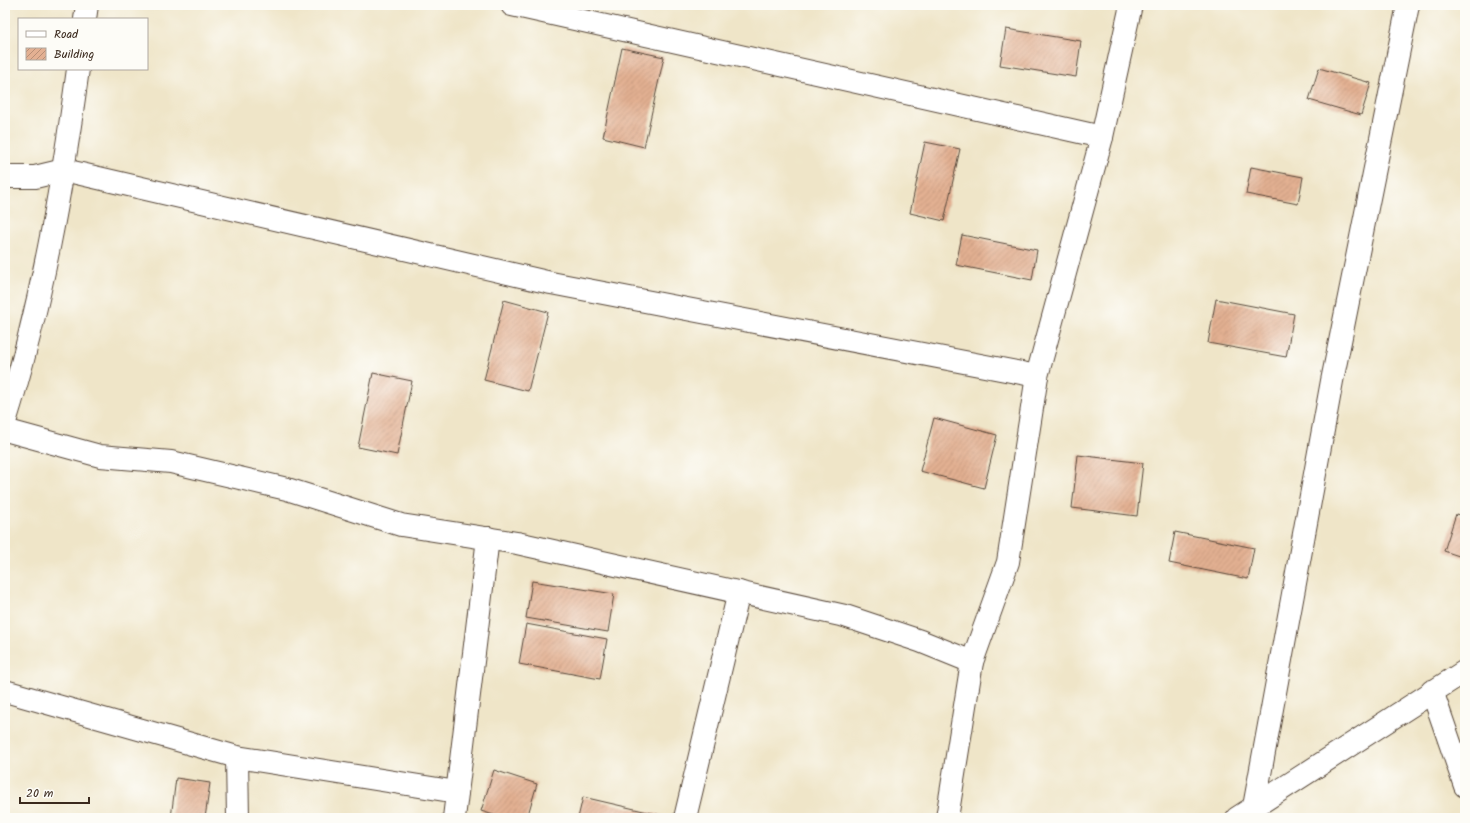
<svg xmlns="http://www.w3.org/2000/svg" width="1470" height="823" font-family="Kalam,sans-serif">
<defs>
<pattern id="building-hatch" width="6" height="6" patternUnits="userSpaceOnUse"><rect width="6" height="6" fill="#e3b092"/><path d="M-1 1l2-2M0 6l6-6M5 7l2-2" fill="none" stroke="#b98f77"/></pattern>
</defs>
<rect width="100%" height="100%" fill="#fdfcf7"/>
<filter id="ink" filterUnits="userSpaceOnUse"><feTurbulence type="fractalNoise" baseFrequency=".025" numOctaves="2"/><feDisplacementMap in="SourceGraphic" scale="8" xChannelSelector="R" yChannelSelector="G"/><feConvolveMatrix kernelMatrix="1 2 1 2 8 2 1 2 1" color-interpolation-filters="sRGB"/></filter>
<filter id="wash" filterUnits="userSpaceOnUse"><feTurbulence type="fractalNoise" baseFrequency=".012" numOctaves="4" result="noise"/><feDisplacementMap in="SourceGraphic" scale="16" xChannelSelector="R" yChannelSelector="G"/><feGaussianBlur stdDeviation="0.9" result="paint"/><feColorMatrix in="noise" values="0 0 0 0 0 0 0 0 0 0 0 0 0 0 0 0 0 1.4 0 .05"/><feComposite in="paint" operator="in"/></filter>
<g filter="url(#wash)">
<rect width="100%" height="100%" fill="#efe5c8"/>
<g id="blocks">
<!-- building -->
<g fill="url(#building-hatch)">
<path d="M1006,29l75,12 -5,36 -76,-12z"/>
<path d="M622,48l42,9 -20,90 -41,-10z"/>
<path d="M1319,68l52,15 -10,32 -52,-15z"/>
<path d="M925,142l35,7 -16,72 -34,-8z"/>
<path d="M1251,167l52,10 -5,27 -52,-10z"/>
<path d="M962,235l75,15 -5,30 -76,-15z"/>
<path d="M1216,299l78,15 -8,43 -78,-14z"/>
<path d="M504,300l44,12 -20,79 -44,-11z"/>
<path d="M373,373l39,8 -15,74 -39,-8z"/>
<path d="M934,418l63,17 -13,53 -64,-17z"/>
<path d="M1078,455l65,8 -6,53 -65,-8z"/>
<path d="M1456,514l9,3v41l-21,-7z"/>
<path d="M1175,532l79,16 -6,31 -79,-16z"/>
<path d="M532,581l82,13 -6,38 -82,-14z"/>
<path d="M526,624l81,15 -7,40 -81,-15z"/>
<path d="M494,770l43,14 -10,34h-24l-22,-7z"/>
<path d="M176,778l34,5 -5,35h-34z"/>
<path d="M583,797l82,19v2h-87z"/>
</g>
</g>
</g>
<g filter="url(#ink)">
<use href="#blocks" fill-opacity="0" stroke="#564638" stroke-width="1"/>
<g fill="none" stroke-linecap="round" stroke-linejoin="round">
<defs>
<g id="minor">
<path d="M512,5l590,132"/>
<path d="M85,19l2,-14"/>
<path d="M5,177h30l29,-7 487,113 486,93"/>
<path d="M5,422c36,-115 57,-234 73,-353"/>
<path d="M5,430l95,26 71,6 116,27 114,36 116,18 328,73 75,25 52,21"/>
<path d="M5,691l232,66 220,35"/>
<path d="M1432,691l33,95"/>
<path d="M237,757l1,61"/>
<path d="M1254,807l78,-426 76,-376"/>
<path d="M454,818l34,-280"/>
<path d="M685,818l54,-226"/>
<path d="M947,818l25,-156 36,-100 29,-186 65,-239 29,-132"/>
<path d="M1237,818l228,-147"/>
</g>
</defs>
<!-- minor casing -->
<use href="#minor" stroke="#564638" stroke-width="24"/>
<!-- minor -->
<use href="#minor" stroke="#fff" stroke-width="22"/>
</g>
</g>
<!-- margin -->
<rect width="1470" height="823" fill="none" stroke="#fdfcf7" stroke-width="20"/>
<!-- legend -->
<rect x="18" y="18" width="130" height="52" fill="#fdfcf7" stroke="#afa8a0"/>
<rect x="26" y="31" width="20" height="6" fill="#ffffff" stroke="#afa8a0"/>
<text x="54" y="38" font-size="12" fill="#3b2a1e">Road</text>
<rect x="26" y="48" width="20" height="12" fill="url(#building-hatch)" stroke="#afa8a0"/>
<text x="54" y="58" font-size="12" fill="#3b2a1e">Building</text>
<!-- scale -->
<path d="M20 797v6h69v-6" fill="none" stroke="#3b2a1e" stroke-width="2"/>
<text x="26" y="797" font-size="12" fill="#3b2a1e" stroke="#fdfcf7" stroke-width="3" paint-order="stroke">20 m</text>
</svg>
